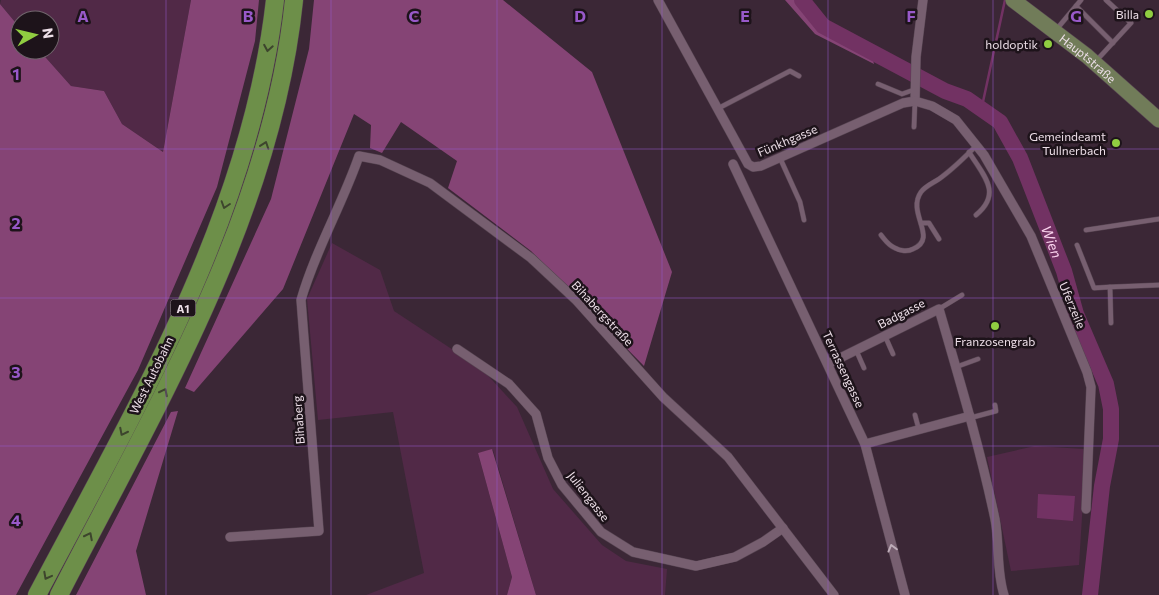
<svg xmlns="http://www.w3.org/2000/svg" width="1159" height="595" font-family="Commissioner,sans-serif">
<rect width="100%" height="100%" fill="#3b2736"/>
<!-- green -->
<g fill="#512947">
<path d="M1,0h190l-28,152 -41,-28 -18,-33 -33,-5 -32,-36h11v-30h-30v8l-20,-24z"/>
<path d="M332,243l48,27 14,41 88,58 35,38 36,82 49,56 24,16 41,8 -2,26h-129l-43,-145 -15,3 34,124 -5,18h-141l58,-22 -31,-161 -75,8 -11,-121z"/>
<path d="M1035,446l49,3 1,20 -6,96 -68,6 -24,-114z"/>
</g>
<!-- forest -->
<g fill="#854475">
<path d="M191,0h68l-4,41 -38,146 -79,183 -122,225h-16v-591l20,24v22h19l32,36 33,5 18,33 41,28z"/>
<path d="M314,0h189l89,72 80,200 -28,94 -113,-115 -83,-63 9,-27 -56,-39 -19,31 -12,-5 1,-23 -17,-11 -71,175 -89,103 -9,-4 86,-189 38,-150z"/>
<path d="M785,0h13l20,25 54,31 2,8 -59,-30z"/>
<path d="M178,411l-42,140 10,44h-70l95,-183z"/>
<path d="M492,449l44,146h-29l5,-18 -34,-124z"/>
</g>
<!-- water -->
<path fill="#723263" d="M1038,494l37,2 -2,25 -36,-3z"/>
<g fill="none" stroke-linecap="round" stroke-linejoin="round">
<!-- stream -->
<path stroke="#723263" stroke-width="2.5" d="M981,111l24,-111"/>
<!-- river -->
<path stroke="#723263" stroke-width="16" id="s1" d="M802,0l21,26 122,65 22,8 33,23 20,36 44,113 12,43 30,70 5,25v30l-9,47 -12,109"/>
<defs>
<g id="service">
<path d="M1076,6l37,37"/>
<path d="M1056,30l25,-30"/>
<path d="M1096,61l35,-38 -25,-23"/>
<path d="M878,84l24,10 14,-5"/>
<path d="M717,109l73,-38 9,5"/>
<path d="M914,127l1,-26"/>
<path d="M969,152c14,23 34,41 7,63"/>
<path d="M780,158l20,44 4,18"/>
<path d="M921,223h8l10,16"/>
<path d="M1086,230l73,-11"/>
<path d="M881,235c5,6 7,10 14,13 5,3 13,4 18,1 26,-11 -7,-36 8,-57 5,-7 15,-10 22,-16 12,-9 23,-20 34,-31"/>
<path d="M1077,245l17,43 16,-1"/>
<path d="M939,309l23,-14"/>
<path d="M1111,323l-1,-36 49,-2"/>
<path d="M885,336l8,18"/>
<path d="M856,350l8,18"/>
<path d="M956,367l22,-8"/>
<path d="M915,415l4,15"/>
<path d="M970,418l26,-7 -1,-6"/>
</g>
<g id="minor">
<path d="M658,0l90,164 5,3 8,-1 142,-63 12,-2 1,-44 7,-57"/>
<path d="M915,101l17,5 24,14 28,35 47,81 56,136 4,15 -5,122"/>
<path d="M733,164l132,280 40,151"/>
<path d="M457,349l52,35 27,30 12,44 14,27 39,47 32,20 63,14 39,-9 28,-15 20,-14"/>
<path d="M828,364l111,-55c20,69 41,139 56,210 5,26 1,51 9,76"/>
<path d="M865,444l105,-28"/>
<path d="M230,537l89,-6 -18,-231c14,-49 41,-95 58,-144l21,4 50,23 101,75 45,42 87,97 65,60 106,138"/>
</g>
<g id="primary">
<path id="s2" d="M1013,0l74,56 72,64"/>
</g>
<g id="motorway">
<path d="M37,595c99,-187 214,-380 238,-595"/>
<path d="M59,595c97,-189 213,-380 235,-595"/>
</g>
</defs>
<!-- service casing -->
<use href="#service" stroke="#574552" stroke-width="5.5"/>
<!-- minor casing -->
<use href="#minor" stroke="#574552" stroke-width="10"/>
<!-- primary casing -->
<use href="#primary" stroke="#574552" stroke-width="16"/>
<!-- motorway casing -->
<use href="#motorway" stroke="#574552" stroke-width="19"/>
<!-- service -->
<use href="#service" stroke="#775f70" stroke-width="4.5"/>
<!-- minor -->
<use href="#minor" stroke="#775f70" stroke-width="9"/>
<!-- primary -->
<use href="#primary" stroke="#717c59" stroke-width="15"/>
<!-- motorway -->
<use href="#motorway" stroke="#6d8f49" stroke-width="18"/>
</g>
<!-- one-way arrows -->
<defs><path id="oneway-chevron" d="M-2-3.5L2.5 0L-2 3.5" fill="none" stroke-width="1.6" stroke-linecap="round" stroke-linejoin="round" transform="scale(1.25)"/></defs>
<g stroke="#3d452d">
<use href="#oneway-chevron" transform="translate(268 48) rotate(100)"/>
<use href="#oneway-chevron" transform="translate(265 145) rotate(-71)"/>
<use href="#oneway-chevron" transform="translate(225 205) rotate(108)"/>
<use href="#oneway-chevron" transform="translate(164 392) rotate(-63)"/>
<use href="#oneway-chevron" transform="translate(123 432) rotate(117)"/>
<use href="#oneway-chevron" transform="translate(89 536) rotate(-63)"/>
<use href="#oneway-chevron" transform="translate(47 576) rotate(118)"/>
</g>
<use stroke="#beacb8" href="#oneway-chevron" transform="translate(892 548) rotate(-105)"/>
<!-- grid -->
<path fill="none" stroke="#9859c9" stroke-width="1" stroke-opacity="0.55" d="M166,0v595M331,0v595M497,0v595M662,0v595M828,0v595M993,0v595M0,149h1159M0,298h1159M0,446h1159"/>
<!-- markers -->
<g fill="#90cd41" stroke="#1d131a" stroke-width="2">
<circle cx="1149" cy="14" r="5"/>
<circle cx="1048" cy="44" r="5"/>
<circle cx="1116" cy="143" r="5"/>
<circle cx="995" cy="326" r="5"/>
</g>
<g text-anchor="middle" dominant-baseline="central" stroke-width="5" stroke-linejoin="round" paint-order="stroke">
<!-- shield labels -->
<rect fill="#1d131a" stroke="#afa2aa" stroke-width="1" x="170.5" y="299.5" width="25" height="17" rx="4"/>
<g font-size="11" font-weight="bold" fill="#eddfe8">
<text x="183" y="308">A1</text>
</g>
<!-- poi labels -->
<g font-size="12" fill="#eddfe8" stroke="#1d131a" text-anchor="end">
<text x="1139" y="14">Billa</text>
<text x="1038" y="44">holdoptik</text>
<text x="1106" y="136">Gemeindeamt<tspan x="1106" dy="14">Tullnerbach</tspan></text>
<text x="995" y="341" text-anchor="middle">Franzosengrab</text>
</g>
<!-- street labels -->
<g font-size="12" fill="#eddfe8" stroke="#1d131a">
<text stroke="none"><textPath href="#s2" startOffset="95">Hauptstraße</textPath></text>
<text transform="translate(787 140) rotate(-23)">Fünkhgasse</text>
<text transform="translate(1073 305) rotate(67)">Uferzeile</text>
<text transform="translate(603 313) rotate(47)">Bihabergstraße</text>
<text transform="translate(901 313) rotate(-27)">Badgasse</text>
<text transform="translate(844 369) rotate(65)">Terrassengasse</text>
<text transform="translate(151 375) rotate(-64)">West Autobahn</text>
<text transform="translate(298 420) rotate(-94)">Bihaberg</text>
<text transform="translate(589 496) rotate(52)">Juliengasse</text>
</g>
<!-- water labels -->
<g font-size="14" font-style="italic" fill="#f9d2ed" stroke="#1d131a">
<text stroke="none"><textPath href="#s1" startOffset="366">Wien</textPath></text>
</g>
</g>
<g font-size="16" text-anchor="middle" font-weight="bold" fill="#9859c9" stroke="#1d131a" stroke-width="5" stroke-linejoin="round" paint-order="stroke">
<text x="83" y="22">A</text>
<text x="248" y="22">B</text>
<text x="414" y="22">C</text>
<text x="580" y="22">D</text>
<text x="745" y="22">E</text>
<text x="911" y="22">F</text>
<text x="1076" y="22">G</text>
<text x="16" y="80">1</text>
<text x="16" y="229">2</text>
<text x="16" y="378">3</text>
<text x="16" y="526">4</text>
</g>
<!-- north arrow -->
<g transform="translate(35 35) rotate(82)"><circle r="24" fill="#1d131a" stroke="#70656c"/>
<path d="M0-4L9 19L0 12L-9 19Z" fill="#90cd41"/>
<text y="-8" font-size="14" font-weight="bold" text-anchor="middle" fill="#eddfe8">N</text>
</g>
</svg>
